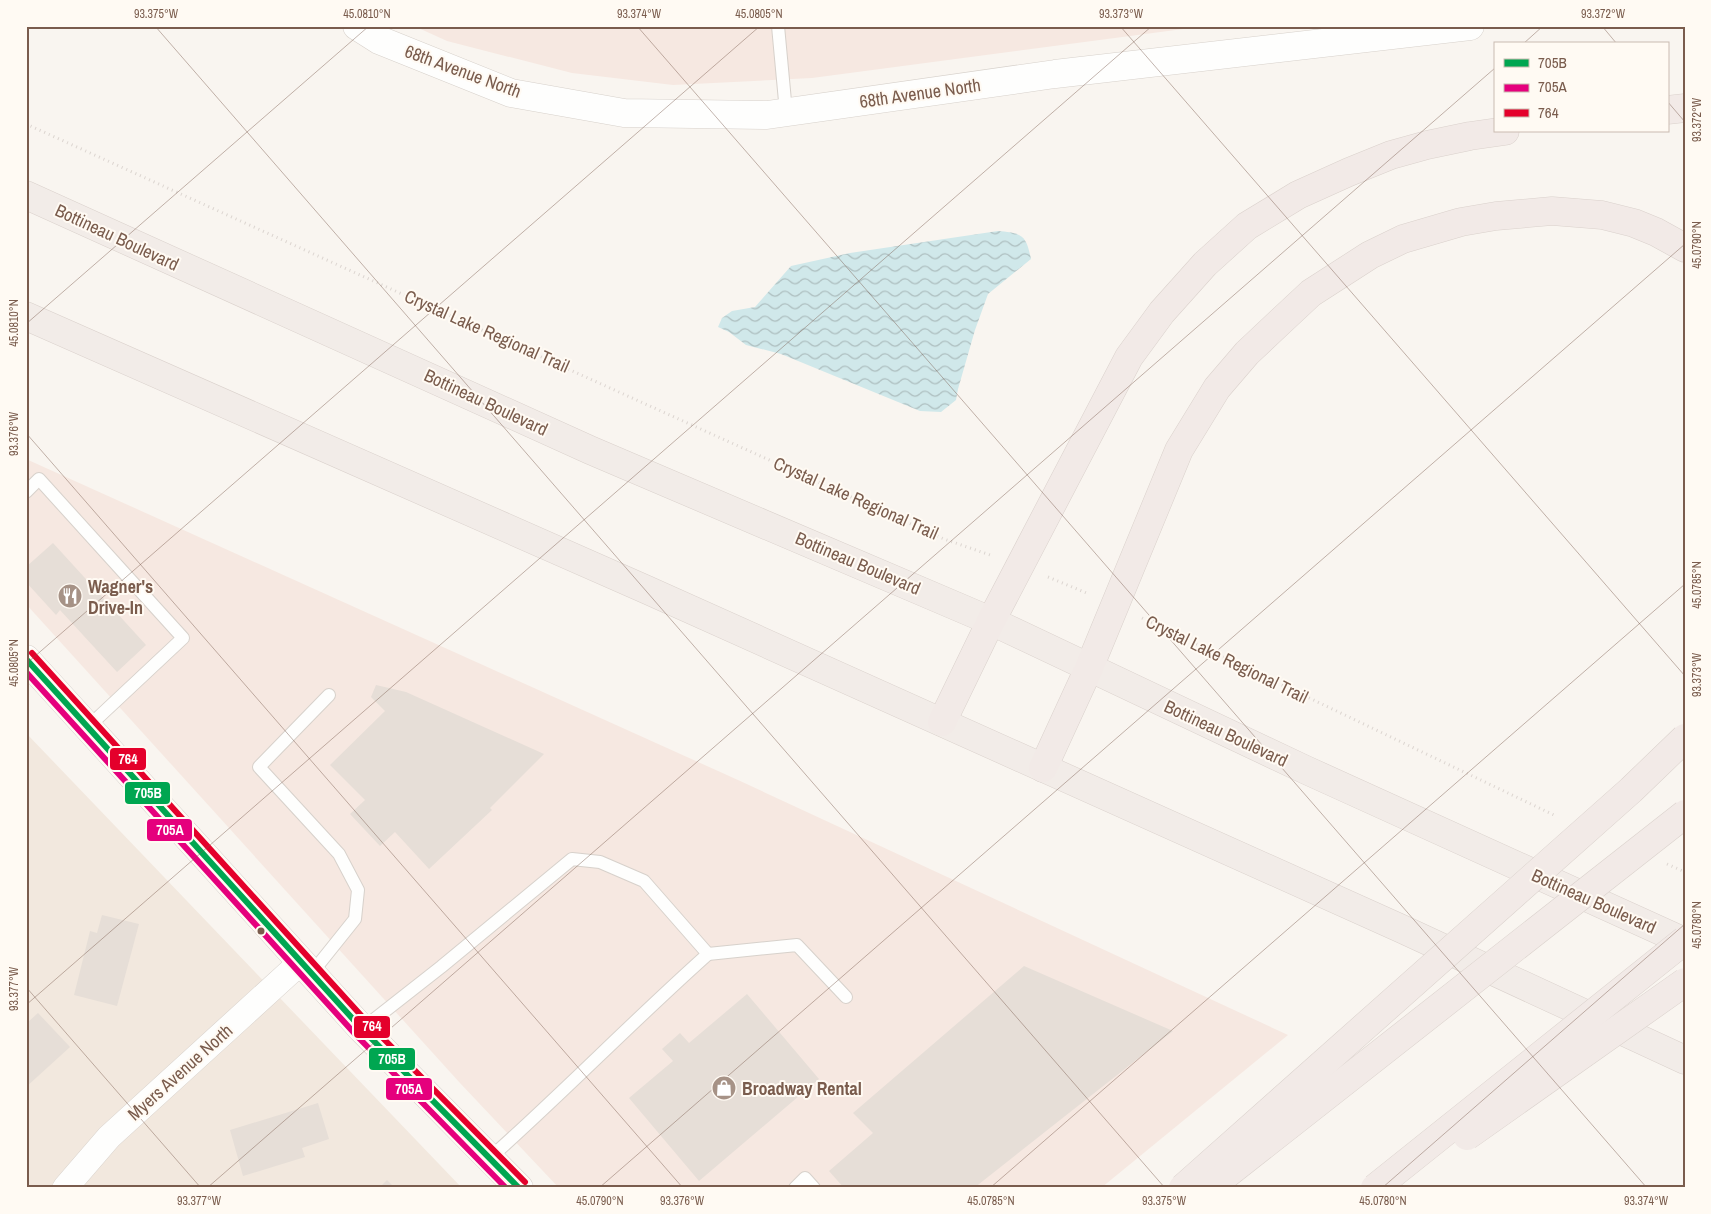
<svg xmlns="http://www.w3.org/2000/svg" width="1711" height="1214" font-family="'Archivo Narrow',sans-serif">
<defs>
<pattern id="water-waves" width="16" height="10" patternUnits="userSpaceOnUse" patternTransform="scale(1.25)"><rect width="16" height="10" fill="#d0e8ea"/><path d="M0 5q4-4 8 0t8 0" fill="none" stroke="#aebfc0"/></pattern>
</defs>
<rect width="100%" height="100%" fill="#f9f5f0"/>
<!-- residential -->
<path fill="#f2e8de" d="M26,733l436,455h-436z"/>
<!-- commercial -->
<g fill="#f6e8e1">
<path d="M414,26h792l-394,52 -139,7 -101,-12 -125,-32z"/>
<path d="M26,459l712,321 550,255 -187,153h-542l-99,-105 -434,-479z"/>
</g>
<!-- water -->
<path fill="url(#water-waves)" d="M998,231c25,2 28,4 33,28l-43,35 -13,36 -17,59 -2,11 -15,12 -21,-1 -139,-57 -35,-9 -17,-13 -11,-5 4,-9 10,-7 23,-4 36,-41 59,-13z"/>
<!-- building -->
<g fill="#e6ded7">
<path d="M53,543l93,102 -29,27 -57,-62 -4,5 -30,-33v-15z"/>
<path d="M376,685l30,7 138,62 -54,54 2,2 -63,59 -34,-37 -15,14 -30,-32 15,-14 -35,-35 55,-54 -14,-14z"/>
<path d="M102,915l37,9 -22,82 -43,-11 16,-64 7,2z"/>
<path d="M1024,966l149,65 -199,157h-130l-15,-17 44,-38 -20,-20z"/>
<path d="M747,994l72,85 -120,102 -70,-83 44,-37 -11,-12 18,-16 9,10z"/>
<path d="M38,1013l32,34 -44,40v-63z"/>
<path d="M318,1103l11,36 -27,9 3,9 -62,19 -13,-46z"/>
<path d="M387,1180l8,8h-16z"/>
</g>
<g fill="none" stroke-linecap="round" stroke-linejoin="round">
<defs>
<g id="service">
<path d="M778,26l8,86"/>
<path d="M26,492l13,-13 144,159 -95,89"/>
<path d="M708,954l89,-9 49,52"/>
<path d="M311,974l44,-55 3,-29 -19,-36 -80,-87 70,-72"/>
<path d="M362,1029l79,-62 131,-108 28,3 44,19 64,73c-74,66 -144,138 -218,204"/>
<path d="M795,1188l10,-10 9,10"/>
</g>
<path id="minor" d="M65,1188l44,-51 192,-175"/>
<g id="tertiary">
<path d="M357,26l22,14 132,53 113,20 143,2 288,-41 415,-48"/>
<path d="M26,659l336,370 157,159"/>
</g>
<g id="trunk">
<path d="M26,195l564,255 401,171 315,149 379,172"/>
<path d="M26,316l619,273 757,340 283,131"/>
</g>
<g id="motorway">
<path d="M1667,110l18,-2"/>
<path d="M942,722l49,-101 138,-264 33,-45 43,-48 42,-38 51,-31 51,-23 42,-17 36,-10 43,-9 35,-5"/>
<path d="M1043,768l46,-100 90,-218 38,-62 30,-35 34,-32 30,-28 59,-38 33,-16 58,-17 35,-6 56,-5 50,4 32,8 22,9 29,16"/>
</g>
</defs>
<!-- service casing -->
<use href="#service" stroke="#d7d1cb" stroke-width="14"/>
<!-- minor casing -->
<use href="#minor" stroke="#d7d1cb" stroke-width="26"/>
<!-- tertiary casing -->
<use href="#tertiary" stroke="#d7d1cb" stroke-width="29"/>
<!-- trunk casing -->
<use href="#trunk" stroke="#dad1cc" stroke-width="29"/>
<!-- motorway casing -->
<use href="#motorway" stroke="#dad1cc" stroke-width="29"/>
<!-- path -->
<g stroke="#dcd5d0" stroke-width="3" stroke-dasharray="1 4" stroke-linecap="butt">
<path d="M26,124l918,415 49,17"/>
<path d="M1048,577l41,17"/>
<path d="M1142,618l414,198"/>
<path d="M1667,864l18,8"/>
</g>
<!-- service -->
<use href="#service" stroke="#fefefd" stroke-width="12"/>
<!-- minor -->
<use href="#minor" stroke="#fefefd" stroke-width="25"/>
<!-- tertiary -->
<use href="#tertiary" stroke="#fefefd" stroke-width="28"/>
<!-- trunk -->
<use href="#trunk" stroke="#f2ece8" stroke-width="28"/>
<!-- motorway -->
<use href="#motorway" stroke="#f2eae7" stroke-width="28"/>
<defs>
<g id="motorway-bridge">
<path d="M1467,1136l218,-154"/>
<path d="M1183,1188l448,-398 54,-52"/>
<path d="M1209,1188l476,-374"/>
<path d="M1375,1188l310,-248"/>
</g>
</defs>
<!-- motorway-bridge casing -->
<use href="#motorway-bridge" stroke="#dad1cc" stroke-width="29" stroke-linecap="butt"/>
<!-- motorway-bridge -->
<use href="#motorway-bridge" stroke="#f2eae7" stroke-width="28"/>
<defs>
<path id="bus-1" d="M26,659l336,370 157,159"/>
<path id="bus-2" d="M26,672l330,363 150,153"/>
<path id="bus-3" d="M32,653l336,370 157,159"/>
</defs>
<!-- bus-1 casing -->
<use href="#bus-1" stroke="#fffaf3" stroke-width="10"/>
<!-- bus-2 casing -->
<use href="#bus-2" stroke="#fffaf3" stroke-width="10"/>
<!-- bus-3 casing -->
<use href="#bus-3" stroke="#fffaf3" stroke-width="10"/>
<!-- bus-1 -->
<use href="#bus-1" stroke="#00a651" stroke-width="6"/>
<!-- bus-2 -->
<use href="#bus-2" stroke="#e5007d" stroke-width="6"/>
<!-- bus-3 -->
<use href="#bus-3" stroke="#e4002b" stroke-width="6"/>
</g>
<!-- ticks -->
<path fill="none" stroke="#7a5c4d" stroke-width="1" stroke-opacity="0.45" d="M155,26l1010,1162M637,26l1010,1162M1120,26l565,650M1602,26l15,18M1523,44l20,-18M1667,101l18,21M26,324l343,-298M26,433l657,755M26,664l734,-638M26,987l175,201M26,1005l1126,-979M207,1188l1288,-1120M599,1188l1086,-944M990,1188l695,-604M1382,1188l303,-264"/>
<!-- icons -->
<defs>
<symbol id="restaurant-disc" viewBox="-11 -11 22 22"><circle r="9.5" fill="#a69286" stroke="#fffaf3"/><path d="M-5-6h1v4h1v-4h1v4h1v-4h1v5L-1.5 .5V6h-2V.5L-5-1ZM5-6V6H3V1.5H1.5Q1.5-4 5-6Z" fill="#fff"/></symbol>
<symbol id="shop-disc" viewBox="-11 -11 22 22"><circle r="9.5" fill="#a69286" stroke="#fffaf3"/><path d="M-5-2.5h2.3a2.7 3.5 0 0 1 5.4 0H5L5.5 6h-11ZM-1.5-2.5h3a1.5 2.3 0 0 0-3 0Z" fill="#fff"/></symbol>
</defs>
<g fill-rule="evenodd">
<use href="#restaurant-disc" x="56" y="582" width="28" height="28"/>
<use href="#shop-disc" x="710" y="1074" width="28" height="28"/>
</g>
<!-- markers -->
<circle fill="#7a5c4d" stroke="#fffaf3" stroke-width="2" cx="261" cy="931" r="4.5"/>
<g text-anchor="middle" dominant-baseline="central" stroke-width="4" stroke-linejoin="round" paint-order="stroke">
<!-- street labels -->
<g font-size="18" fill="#7a5c4d" stroke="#fffaf3">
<text transform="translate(463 71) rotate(20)">68th Avenue North</text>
<text transform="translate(920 93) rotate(-8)">68th Avenue North</text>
<text transform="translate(117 237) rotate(25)">Bottineau Boulevard</text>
<text transform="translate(487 331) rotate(24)">Crystal Lake Regional Trail</text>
<text transform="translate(486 402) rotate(25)">Bottineau Boulevard</text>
<text transform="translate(856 498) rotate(24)">Crystal Lake Regional Trail</text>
<text transform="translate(858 563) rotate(23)">Bottineau Boulevard</text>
<text transform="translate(1227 659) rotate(26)">Crystal Lake Regional Trail</text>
<text transform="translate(1226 733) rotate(25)">Bottineau Boulevard</text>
<text transform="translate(1594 901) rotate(24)">Bottineau Boulevard</text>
<text transform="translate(180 1072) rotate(-42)">Myers Avenue North</text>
</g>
<!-- poi labels -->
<g font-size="18" font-weight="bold" fill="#7a5c4d" stroke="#fffaf3" text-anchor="start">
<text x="88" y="586">Wagner's<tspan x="88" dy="21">Drive-In</tspan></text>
<text x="742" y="1088">Broadway Rental</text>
</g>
</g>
<g stroke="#fffaf3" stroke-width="2">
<rect x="109" y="747" width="38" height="24" rx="5" fill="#e4002b"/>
<rect x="124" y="781" width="47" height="24" rx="5" fill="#00a651"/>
<rect x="146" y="818" width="47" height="24" rx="5" fill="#e5007d"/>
<rect x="353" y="1015" width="38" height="24" rx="5" fill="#e4002b"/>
<rect x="368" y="1047" width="48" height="24" rx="5" fill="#00a651"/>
<rect x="385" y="1077" width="48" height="24" rx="5" fill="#e5007d"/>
</g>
<g font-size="14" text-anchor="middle" font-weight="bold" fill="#fff">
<text x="128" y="764">764</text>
<text x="148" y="798">705B</text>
<text x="170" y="835">705A</text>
<text x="372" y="1031">764</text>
<text x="392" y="1064">705B</text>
<text x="409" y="1094">705A</text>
</g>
<!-- border -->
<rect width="1711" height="1214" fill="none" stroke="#fffaf3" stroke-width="55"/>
<!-- legend -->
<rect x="1494" y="42" width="175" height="90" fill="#fffaf3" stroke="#cabbb1"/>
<rect x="1504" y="59" width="25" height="8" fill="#00a651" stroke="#cabbb1"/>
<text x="1538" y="68" font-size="15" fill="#7a5c4d">705B</text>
<rect x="1504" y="84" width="25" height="8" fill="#e5007d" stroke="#cabbb1"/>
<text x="1538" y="92" font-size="15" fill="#7a5c4d">705A</text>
<rect x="1504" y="109" width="25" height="8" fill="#e4002b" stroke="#cabbb1"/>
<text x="1538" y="118" font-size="15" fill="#7a5c4d">764</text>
<rect x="28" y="28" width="1656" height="1158" fill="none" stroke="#7a5c4d" stroke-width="2"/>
<g font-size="12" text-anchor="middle" fill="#7a5c4d">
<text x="156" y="18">93.375°W</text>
<text x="367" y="18">45.0810°N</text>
<text x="639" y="18">93.374°W</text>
<text x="759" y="18">45.0805°N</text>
<text x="1121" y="18">93.373°W</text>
<text x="1603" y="18">93.372°W</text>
<text transform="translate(1697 120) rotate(-90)" y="4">93.372°W</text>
<text transform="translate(1697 245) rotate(-90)" y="4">45.0790°N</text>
<text transform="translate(14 323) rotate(-90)" y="4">45.0810°N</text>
<text transform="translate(14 434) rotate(-90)" y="4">93.376°W</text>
<text transform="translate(1697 585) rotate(-90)" y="4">45.0785°N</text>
<text transform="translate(14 663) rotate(-90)" y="4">45.0805°N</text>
<text transform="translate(1697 675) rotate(-90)" y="4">93.373°W</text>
<text transform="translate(1697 925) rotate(-90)" y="4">45.0780°N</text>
<text transform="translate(14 989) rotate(-90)" y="4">93.377°W</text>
<text x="199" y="1205">93.377°W</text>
<text x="600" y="1205">45.0790°N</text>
<text x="682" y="1205">93.376°W</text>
<text x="991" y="1205">45.0785°N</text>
<text x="1164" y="1205">93.375°W</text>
<text x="1383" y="1205">45.0780°N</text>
<text x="1646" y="1205">93.374°W</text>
</g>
</svg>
